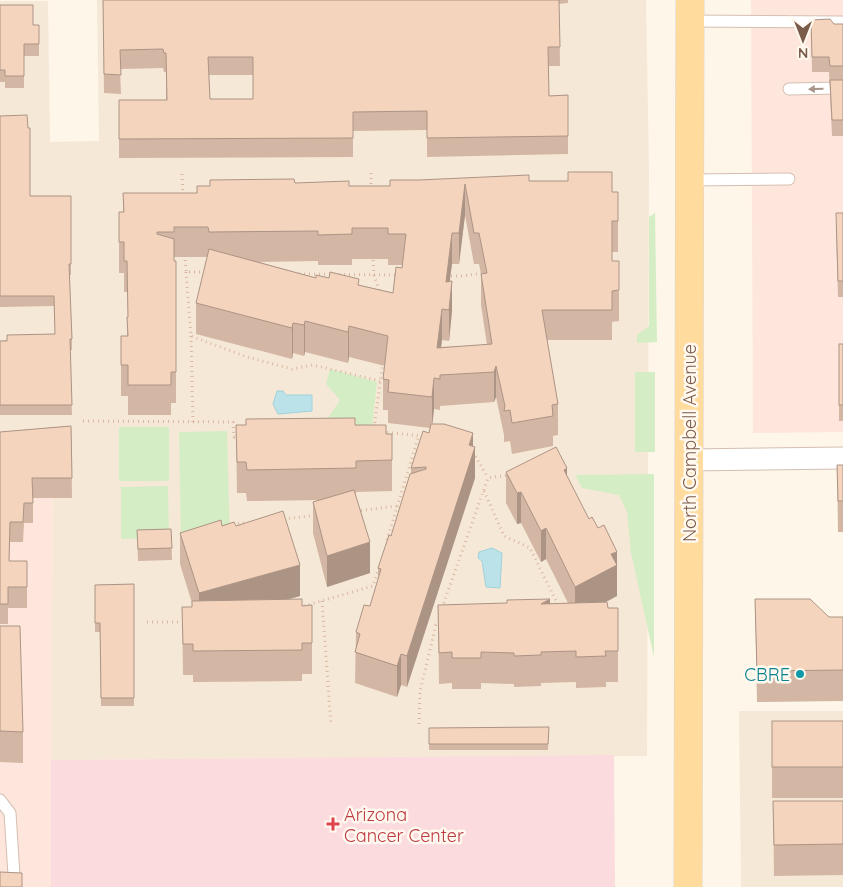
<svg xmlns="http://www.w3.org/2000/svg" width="843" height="887" font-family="Quicksand,sans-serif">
<rect width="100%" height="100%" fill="#fef6e9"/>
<!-- residential -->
<g fill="#f6e8d6">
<path d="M97,0h549l3,170 -2,586 -596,4 2,-322 -53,1v-438h48l2,141 49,-1z"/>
<path d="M739,711h104v176h-102z"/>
</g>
<!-- commercial -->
<g fill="#fee6dc">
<path d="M751,0h92v432l-90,1z"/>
<path d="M53,438l-2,449h-51v-448z"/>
</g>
<!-- medical -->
<path fill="#fcdbdf" d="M614,755l1,132h-564v-127z"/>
<!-- green -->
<g fill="#d5edc5">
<path d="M655,213l2,129 -20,1v-8l12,-9v-109z"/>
<path d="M330,369l47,13 -5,46 -46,-7 14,-21 -14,-16z"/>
<rect x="635" y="372" width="20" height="80"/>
<rect x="119" y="427" width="50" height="54"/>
<path d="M227,431l3,110 -49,1 -2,-110z"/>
<path d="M654,474v183l-23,-104 -4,-41 -8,-17 -37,-7 -7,-13z"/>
<path d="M168,486l1,52 -48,1v-52z"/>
</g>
<!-- water -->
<g fill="#bbe2e9" stroke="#a0d2dc">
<path d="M277,391h6l3,4h26v16l-34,3 -5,-10z"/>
<path d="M492,548l10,5 -2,35 -14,-1 -4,-26 -4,-3 1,-6z"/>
</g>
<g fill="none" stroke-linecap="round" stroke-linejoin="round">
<defs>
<g id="service">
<path d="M690,21l153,1"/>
<path d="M789,89l54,-1"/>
<path d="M690,180l99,-1"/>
<path d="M0,800l10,13 4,62"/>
</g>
<path id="minor" d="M689,460l154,-2"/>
<path id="primary" d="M688,887l2,-887"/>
</defs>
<!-- service casing -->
<use href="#service" stroke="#d4bfb0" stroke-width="13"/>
<!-- minor casing -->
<use href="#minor" stroke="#d4bfb0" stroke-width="23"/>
<!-- primary casing -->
<use href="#primary" stroke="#ddd4d0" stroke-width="29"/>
<!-- path -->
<g stroke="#dbb7a1" stroke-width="3" stroke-dasharray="1 4" stroke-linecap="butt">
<path d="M371,173v16"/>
<path d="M182,174l1,22"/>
<path d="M185,255l1,17h22"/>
<path d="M373,255l1,20 6,18"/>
<path d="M186,272l5,64 56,21 45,12 21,-4 67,16"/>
<path d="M299,274l99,1"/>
<path d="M446,276h16l23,-3"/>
<path d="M191,336l2,86"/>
<path d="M83,421l150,1 1,15h5"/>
<path d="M374,428l9,-66"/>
<path d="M382,432l41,4"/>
<path d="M473,452l15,26"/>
<path d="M484,491l20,45 26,12 29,59"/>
<path d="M356,511l41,-5"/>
<path d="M284,519l33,-4"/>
<path d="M233,524l12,-1"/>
<path d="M387,540l32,-105"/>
<path d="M322,601l9,124"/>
<path d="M304,606l69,-20 6,-18"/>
<path d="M442,608l46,-130 21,-3"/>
<path d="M147,622h38"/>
<path d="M419,724l1,-33 16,-66h4"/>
</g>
<!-- service -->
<use href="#service" stroke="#fff" stroke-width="11"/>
<!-- minor -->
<use href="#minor" stroke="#fff" stroke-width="21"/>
<!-- primary -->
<use href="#primary" stroke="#ffdb9e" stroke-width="28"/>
</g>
<!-- wall -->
<g fill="#d3b6a3" fill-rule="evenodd">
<path d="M103,0h465v3l-9,1 1,62h-12l1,30 19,-1v59l-141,3v-27l-74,1v26l-234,1v-58h47v-28h-2l-1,-4 -43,1 1,25 -17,-1zM209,75h44v24h-43z"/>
<path d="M0,5l33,20h6v31h-15v32h-19v-6h-5z"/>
<path d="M811,20l23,4h9v112h-11l-3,-64h-17z"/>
<path d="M0,116l30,80h41v79h-2l3,64v11h-2l2,65h-72v-74l55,-7 -1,-28 -54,1z"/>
<path d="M529,181l83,11h6v60h-6v9h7v60l-7,1v18h-65l11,64v31l-5,1v10l-41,8 -2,-13 -6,1v-7l-8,-38 -2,5 -54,4v4l-6,-1 -2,15 41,23 2,31 -68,209 -6,-2 -4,12 -42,-14 1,-51 14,-26 8,-26v-12l13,-32 20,-62v-6l18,-35 1,-5 -42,-5v-13h-5v-31l2,-13 -36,-9 -1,6 -43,-11 -1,4 -11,-3 -1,6 -96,-25v-31l11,-46h-33v4h2v142h-5v12h-43v-19h-7v-60h6v-19h1l-1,-25h-3v-19h-5v-61h4v-19h74l98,-10 54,3h41zM465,215l9,49h5l2,10v31l6,40 -46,2 1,-7 7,1 3,-30 -3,-30 3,-17h7zM352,259h36v6h14v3l-9,25 -34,-8 -43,-7 -57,-16 59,-1v4h34z"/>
<path d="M843,213v84h-5l-2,-68z"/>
<rect x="839" y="344" width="4" height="77"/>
<path d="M236,425h119l31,9h6v57l-36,1v5l14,76 -43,14 -14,-54v-31l9,-2 -75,1 -1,-8h-9z"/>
<path d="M71,426l1,72h-39v25h-9l-1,19h-13l-1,19h18v47h-19v16h-8v-192z"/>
<path d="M837,465h6v67h-5z"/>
<path d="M506,472l61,4 50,120 -11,6 12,49v31h-12v5l-30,1v-6l-35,1v3l-27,1v-3l-33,-1v6h-29v-6l-13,1 -1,-79 130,-2 -22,-44 -5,3 -20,-39 -4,1 -11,-21z"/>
<path d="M222,526h14l64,70 -14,4 16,6 10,-1v69h-10v7l-109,1v-7h-10l-1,-68h10v-4l-12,-39v-31z"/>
<path d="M171,529l1,31 -34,1 -1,-31z"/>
<path d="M134,584v122h-33l-1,-74h-5v-47z"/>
<path d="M755,599l74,18h14v84l-86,1z"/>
<path d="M0,626l23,106v31l-23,-1z"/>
<rect x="772" y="721" width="71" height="77"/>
<path d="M549,727l-1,23h-119v-22z"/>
<path d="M773,801h70v74l-69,1z"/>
</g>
<!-- shaded-wall -->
<g fill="#ac9485">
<path d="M465,184v31l-6,49v-31z"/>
<path d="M452,233v31l-6,46v-28z"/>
<path d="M452,281v30l-3,30v-31z"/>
<path d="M442,309v31l-5,38v-30z"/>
<path d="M305,321v31l-1,4v-31z"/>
<path d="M293,323v30l-1,6v-31z"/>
<path d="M349,326v31l-1,6v-31z"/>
<path d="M496,366v31l-2,5v-30z"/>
<path d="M434,378v31l-2,19v-31z"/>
<path d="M473,433v18l2,-4v31l-68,209v-31z"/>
<path d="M567,468v31l-3,-29z"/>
<path d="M521,492v31l-4,1v-31z"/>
<path d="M546,528v31l-5,3v-31z"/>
<path d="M370,542v31l-43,14v-31z"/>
<path d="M617,552v44l-42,22v-31l36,-33z"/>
<path d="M300,565v31l-101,28v-31z"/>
<path d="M550,599v31l-9,-26z"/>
<path d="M401,654v31l-4,12v-31z"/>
</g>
<!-- building -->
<g fill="#f5d4be" stroke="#ac9485" fill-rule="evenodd">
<path d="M103,0h456l1,47h-12l1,49 19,-1v41l-141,2v-27l-74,1v26l-234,1v-39h48l-1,-47h-2l-1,-4 -43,1 1,25 -17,-1zM208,57h45v42h-43z"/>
<path d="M0,5h33v20h6v19h-15v32h-19v-6h-5z"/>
<path d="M830,19l4,5h9v42h-13l-1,-9h-17l-1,-37z"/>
<path d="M830,80h13v40h-11z"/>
<path d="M27,115l1,13h2v68h41v68h-2l3,75h-2l2,66h-72v-64h7v-6l48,-1 -1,-38h-54v-180z"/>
<path d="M568,172h44v20h6v29h-6v40h7v29l-7,1v19h-70l16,94 -6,1 1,11 -41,7 -2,-13 -6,1 1,-5 -9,-40 -2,6 -54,3v4l-6,-1 -2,19 -44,-5 1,-12 -6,-1 5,-43 -39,-10 -1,6 -43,-11 -1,4 -11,-2 -1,5 -96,-25 13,-54 107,29v-3l13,3 1,-6 29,7 -1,6 35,8 3,-26 6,1 4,-34h-18v-6h-36v6l-34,1v-4l-109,1 -1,-5h-34v5h-17v2l17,5v22h2v111h-5v13h-43v-20h-7v-29h7l-1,-19h1l-1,-56h-3v-19h-5v-30h5l-1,-19h74v-7h13v-6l84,-1 1,4 54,-2v5h41v-6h29l110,-5v6h39zM465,184l9,49h5l8,40 -6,1 11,70 -55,4 5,-39 7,1 3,-29 -6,1 6,-49h7z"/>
<path d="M836,213h7v68h-5z"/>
<rect x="839" y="344" width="4" height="61"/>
<path d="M355,418v7h31v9h6v26l-36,1v7l-109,2 -1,-8h-9l-1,-37h10v-6z"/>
<path d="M431,424h13l29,9 -4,12 6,2 -68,209 -6,-2 -4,12 -42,-14 5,-18 -4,-2 8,-27 6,1 11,-37 -3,-1 11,-33 2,1 19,-62 16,-5v-2l-15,1 12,-37 6,2z"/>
<path d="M71,426l1,52h-40l1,25h-9l-1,19h-13l-1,39h18v26h-19v17h-8v-172z"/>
<path d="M556,447l11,21 -3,2 25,49 3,-2 6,11 6,-3 13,27 -6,2 6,11 -42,22 -29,-59 -5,3 -20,-39 -4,1 -11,-21z"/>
<path d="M837,465h6v36h-5z"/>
<path d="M354,490l16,52 -43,14 -14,-54z"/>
<path d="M283,511l17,54 -101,28 -19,-60 41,-13 1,6 12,-4 2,4z"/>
<path d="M171,529l1,19 -34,1 -1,-19z"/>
<path d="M134,584v114h-33l-1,-75h-5v-38z"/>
<path d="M302,599v7l10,-1v38h-10v7l-109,1v-7h-10l-1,-37h10v-6z"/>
<path d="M550,599l-9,5 66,-2 1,6h10v43h-13l1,5 -30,1v-6l-35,1v3l-27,1v-3l-33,-1v6h-29v-6l-13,1 -1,-48 69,-2v-3z"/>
<path d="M755,599h55l19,18h14v53l-86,1z"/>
<path d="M0,626h20l3,106 -23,-1z"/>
<rect x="772" y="721" width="71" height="46"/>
<path d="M549,727l-1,17h-119v-16z"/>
<path d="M773,801h70v43l-69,1z"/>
<path d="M0,872l22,1v14h-22z"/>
</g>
<!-- one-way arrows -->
<defs><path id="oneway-solid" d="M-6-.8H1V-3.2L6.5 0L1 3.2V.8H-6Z" transform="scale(1.25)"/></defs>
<use fill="#a99489" href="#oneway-solid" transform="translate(816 89) rotate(179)"/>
<!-- markers -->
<circle fill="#0f9aa8" stroke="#fff9f0" stroke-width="2" cx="800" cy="674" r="5"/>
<path fill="#e0444e" stroke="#fff9f0" stroke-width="2" d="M330.5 816.5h5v5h5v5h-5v5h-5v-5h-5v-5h5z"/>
<g text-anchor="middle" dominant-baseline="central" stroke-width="5" stroke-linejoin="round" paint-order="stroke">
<!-- street labels -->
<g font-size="18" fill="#7b5b4a" stroke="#fff9f0">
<text transform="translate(689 443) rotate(-90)">North Campbell Avenue</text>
</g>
<!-- culture labels -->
<g font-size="18" fill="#0d838f" stroke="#fff9f0" text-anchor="end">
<text x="790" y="674">CBRE</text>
</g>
<!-- health labels -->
<g font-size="18" fill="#be3a42" stroke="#fff9f0" text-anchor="start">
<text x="344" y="814">Arizona<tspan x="344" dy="21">Cancer Center</tspan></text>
</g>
</g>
<!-- north arrow -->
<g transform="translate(803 40) rotate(180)" stroke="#fff9f0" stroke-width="4" paint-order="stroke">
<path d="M0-4L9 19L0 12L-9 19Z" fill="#7b5b4a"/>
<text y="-8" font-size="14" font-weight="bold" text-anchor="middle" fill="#7b5b4a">N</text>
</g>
</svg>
